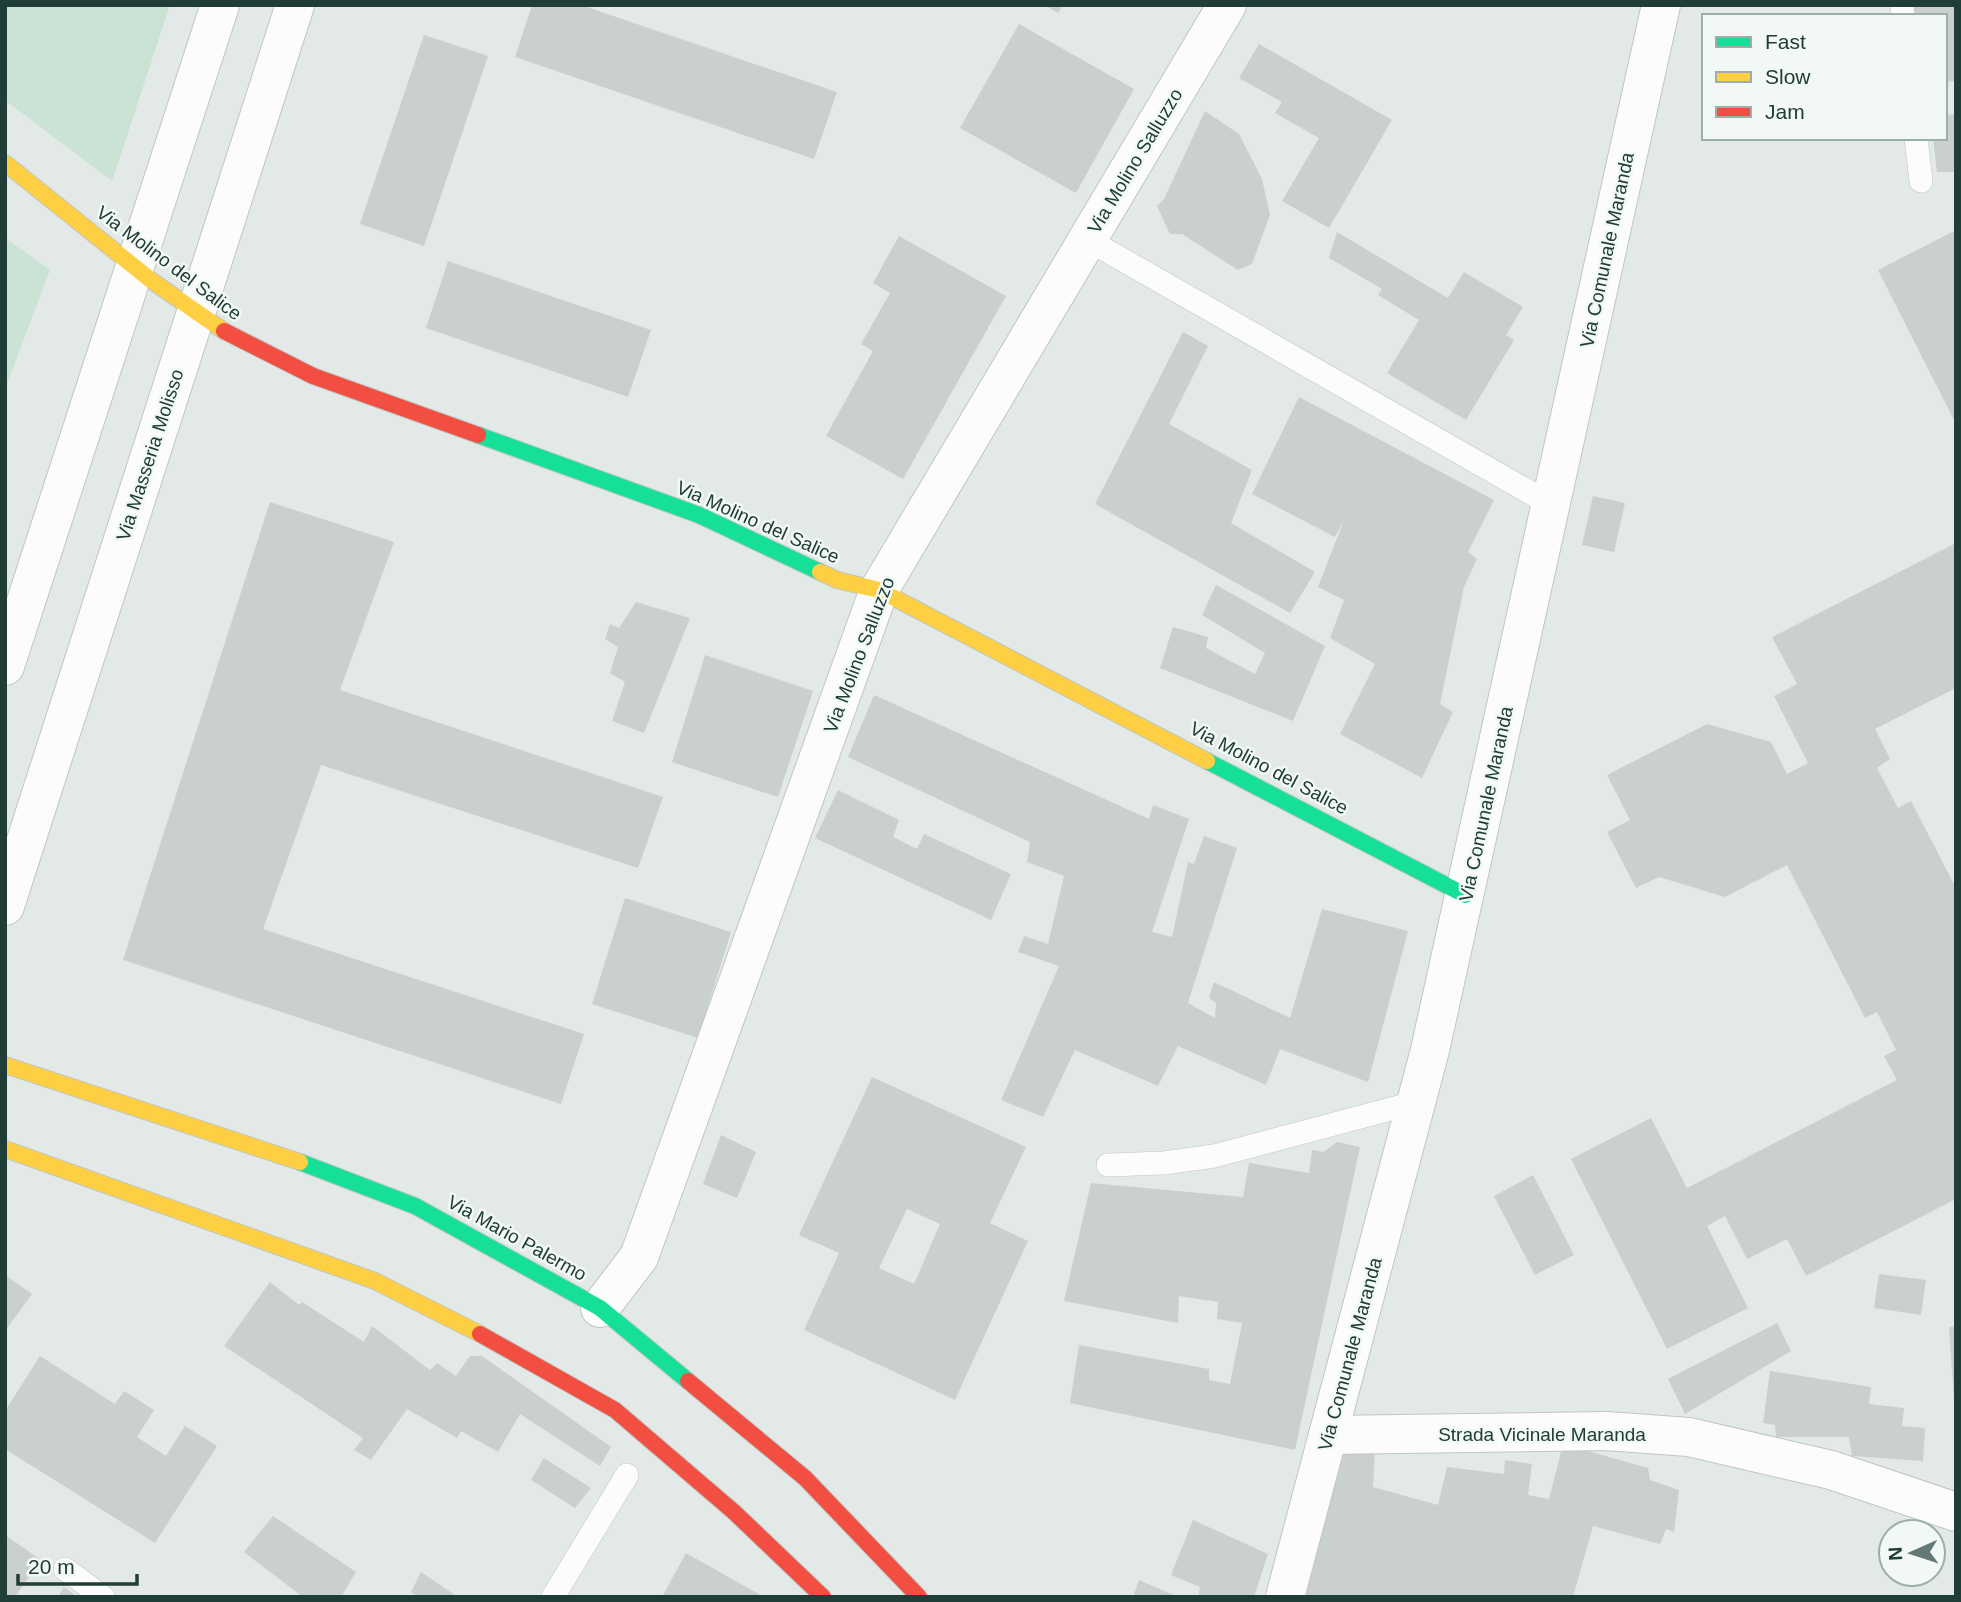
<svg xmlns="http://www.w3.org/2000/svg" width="1961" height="1602" font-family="Arial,sans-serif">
<rect width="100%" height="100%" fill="#e3e9e7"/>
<!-- green -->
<g fill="#cbe3d4">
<path d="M5,5h165l-58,176 -107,-81z"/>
<path d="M5,238l45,32 -45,119z"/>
</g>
<!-- building -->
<g fill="#cad0ce" fill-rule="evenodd">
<path d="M532,5h49l256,87 -23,67 -299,-102z"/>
<path d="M1044,5h19l-5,8z"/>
<path d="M1906,5h50v76l-11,1v-66h-36z"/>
<path d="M1019,24l115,65 -58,104 -116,-65z"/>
<path d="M424,35l64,21 -64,190 -64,-22z"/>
<path d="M1259,44l133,76 -63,108 -47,-27 37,-63 -44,-25 7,-11 -43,-24z"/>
<path d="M1205,111l34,23 23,45 8,36 -18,49 -14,6 -56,-36h-12l-13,-28 7,-7z"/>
<path d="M1956,114v58h-19l-4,-34h12v-23z"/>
<path d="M1956,230v194l-78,-154z"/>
<path d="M1337,232l111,66 16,-26 59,35 -17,28 8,5 -48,80 -79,-47 32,-53 -41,-25 4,-6 -53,-31z"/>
<path d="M899,236l107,60 -103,183 -77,-43 47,-85 -12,-7 29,-51 -17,-10z"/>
<path d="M448,261l203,69 -23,67 -202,-69z"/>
<path d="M1183,332l25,14 -39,78 83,46 -21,53 84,49 -25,41 -195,-109z"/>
<path d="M1299,397l195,103 -26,52 9,7 -13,28 -24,117 13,8 -31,66 -82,-44 35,-70 -45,-26 14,-38 -26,-13 26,-67 -9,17 -83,-43z"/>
<path d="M1593,496l32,7 -11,49 -32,-7z"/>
<path d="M270,502l124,40 -54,148 323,107 -25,71 -317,-103 -58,164 321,105 -23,70 -438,-144z"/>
<path d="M1956,543v145l-81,41 15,30 -13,9 21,40 13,-7 45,87v311l-150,77 -19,-37 -40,20 -22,-43 -18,10 41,82 -81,41 -96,-190 80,-41 36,70 210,-108 -13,-24 12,-6 -19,-38 -12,6 -78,-153 -62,32 -66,-20 -23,11 -29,-56 23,-12 -23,-45 100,-51 64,18 16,32 21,-11 -34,-67 23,-12 -25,-47z"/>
<path d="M1216,585l109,61 -32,75 -133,-53 13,-41 35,10 -2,11 49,26 10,-21 -63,-38z"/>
<path d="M636,602l54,16 -46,115 -32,-12 13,-39 -15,-9 8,-26 -13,-8 5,-15 9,4z"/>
<path d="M705,655l108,36 -35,106 -106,-35z"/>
<path d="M874,695l275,124 4,-14 36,14 -37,113 20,5 16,-75 6,2 10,-28 33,12 -49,155 27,15 1,-15 -7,-5 5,-16 76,36 32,-109 86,22 -40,151 -88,-33 -14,36 -88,-39 -20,40 -83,-36 -32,67 -42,-17 58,-134 -41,-14 6,-16 24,8 16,-68 -37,-14 3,-20 -182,-85z"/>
<path d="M838,790l61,30 -6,17 24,12 7,-15 87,40 -20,46 -176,-82z"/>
<path d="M625,898l106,34 -33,106 -106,-34z"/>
<path d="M872,1077l154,70 -36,76 38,18 -73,159 -151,-70 35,-77 -40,-18zM907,1209l33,15 -26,60 -35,-16z"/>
<path d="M721,1135l35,17 -19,46 -34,-14z"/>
<path d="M1337,1142l23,5 -65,303 -225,-47 9,-58 130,24v11l21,4 12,-61 -25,-4 1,-17 -39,-6 -1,27 -114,-22 27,-118 152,14 6,-34 60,10 3,-23 11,2z"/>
<path d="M1533,1175l41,80 -39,20 -41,-79z"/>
<path d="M1879,1274l47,6 -5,35 -47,-7z"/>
<path d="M5,1275l27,19 -27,37z"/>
<path d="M270,1282l29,23 3,-3 62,40 8,-16 58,44 7,-7 19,13 14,-20h12l129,91 -11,19 -80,-52 -22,38 -37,-21 -4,7 -50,-29 -36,51 -17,-10 9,-12 -139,-92z"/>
<path d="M1777,1323l14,28 -106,63 -17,-35z"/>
<path d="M1956,1326v76h-2l-5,-75z"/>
<path d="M40,1356l75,48 9,-13 30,19 -17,27 29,19 19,-30 32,20 -62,97 -150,-94v-38z"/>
<path d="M1770,1371l101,16 -2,17 35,4 -2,18 23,2 -2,33 -71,-5 -3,-19h-73l-1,-12 -12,-2z"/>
<path d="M1337,1444l38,6 -2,37 65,18 9,-38 57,7 1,-14 27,4 -4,31 21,4 14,-55 85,24 2,12 29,10 -5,42 -8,-3 -6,15 -67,-18 -20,71h-272z"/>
<path d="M544,1458l47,30 -16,20 -44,-28z"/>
<path d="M273,1516l83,56 -15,25h-38l-59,-45z"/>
<path d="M1193,1520l75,34 -14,43h-56l2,-10 -29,-12z"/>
<path d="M5,1535l36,25 -26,37h-10z"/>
<path d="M686,1553l78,44h-102z"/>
<path d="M421,1572l37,25h-40l-7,-5z"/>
<path d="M1139,1580l39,17h-45z"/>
<path d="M64,1587l13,10h-19z"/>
</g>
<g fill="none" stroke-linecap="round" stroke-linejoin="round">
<defs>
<g id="lane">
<path d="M1902,5l1,11"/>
<path d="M1916,138l5,43"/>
<path d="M1088,240l464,265"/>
<path d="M1108,1165l56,-2 50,-7 203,-54"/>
<path d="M65,1569l38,28"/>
<path d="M553,1597l74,-122"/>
</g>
<g id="street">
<path d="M5,666l215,-661"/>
<path d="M5,906l290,-901"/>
<path d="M600,1308l39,-51 240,-667 348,-585"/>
<path d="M1328,1435l278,-4 83,6 142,33 125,42"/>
<path d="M1285,1597l145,-547 231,-1045"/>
</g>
<g id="fast">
<path d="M478,435l221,80 121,57"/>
<path d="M1207,761l258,134"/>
<path d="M300,1162l115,44 185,102 88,73"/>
</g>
<g id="slow">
<path d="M5,163l147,118 72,50"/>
<path d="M820,572l17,8 42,10 328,171"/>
<path d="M5,1065l295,97"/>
<path d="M5,1149l370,132 105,53"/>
</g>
<g id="jam">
<path d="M224,331l89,45 165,59"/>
<path d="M480,1334l135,76 119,102 89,85"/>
<path d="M688,1381l117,97 114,119"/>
</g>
</defs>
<!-- lane casing -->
<use href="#lane" stroke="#c0c6c4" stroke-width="24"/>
<!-- street casing -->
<use href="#street" stroke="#c0c6c4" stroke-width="40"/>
<!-- fast casing -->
<use href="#fast" stroke="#bec7c4" stroke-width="18"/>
<!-- slow casing -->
<use href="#slow" stroke="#bec7c4" stroke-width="18"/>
<!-- jam casing -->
<use href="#jam" stroke="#bec7c4" stroke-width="18"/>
<!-- lane -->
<use href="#lane" stroke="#fbfcfb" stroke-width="23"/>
<!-- street -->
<use href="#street" stroke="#fbfcfb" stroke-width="38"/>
<!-- fast -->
<use href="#fast" stroke="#16e098" stroke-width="16"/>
<!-- slow -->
<use href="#slow" stroke="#ffcf43" stroke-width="16"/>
<!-- jam -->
<use href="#jam" stroke="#f24e42" stroke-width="16"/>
</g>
<g text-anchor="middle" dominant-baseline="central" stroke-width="5" stroke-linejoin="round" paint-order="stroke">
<!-- street labels -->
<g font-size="19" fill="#203d38" stroke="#f1f8f5">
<text transform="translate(1135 161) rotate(-59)">Via Molino Salluzzo</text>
<text transform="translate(1607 250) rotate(-78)">Via Comunale Maranda</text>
<text transform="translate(169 263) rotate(37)">Via Molino del Salice</text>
<text transform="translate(150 455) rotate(-72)">Via Masseria Molisso</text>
<text transform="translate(758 522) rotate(24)">Via Molino del Salice</text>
<text transform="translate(859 655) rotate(-69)">Via Molino Salluzzo</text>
<text transform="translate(1269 768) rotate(28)">Via Molino del Salice</text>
<text transform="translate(1486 804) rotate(-78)">Via Comunale Maranda</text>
<text transform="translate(517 1238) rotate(29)">Via Mario Palermo</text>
<text transform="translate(1350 1354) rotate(-75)">Via Comunale Maranda</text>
<text x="1542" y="1434">Strada Vicinale Maranda</text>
</g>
</g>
<!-- border -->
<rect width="1961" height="1602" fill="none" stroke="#203d38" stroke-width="14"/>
<!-- legend -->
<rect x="1702" y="14" width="245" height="126" fill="#f1f8f5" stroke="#9dada9" stroke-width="2"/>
<rect x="1716" y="37" width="35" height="10" fill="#16e098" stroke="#9dada9" stroke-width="2"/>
<text x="1765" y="49" font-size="21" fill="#203d38">Fast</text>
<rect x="1716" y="72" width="35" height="10" fill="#ffcf43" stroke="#9dada9" stroke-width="2"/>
<text x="1765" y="84" font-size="21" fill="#203d38">Slow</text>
<rect x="1716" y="107" width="35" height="10" fill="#f24e42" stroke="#9dada9" stroke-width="2"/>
<text x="1765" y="119" font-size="21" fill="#203d38">Jam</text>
<!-- north arrow -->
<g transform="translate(1912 1553) rotate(267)"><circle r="33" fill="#f1f8f5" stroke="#9dada9" stroke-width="2"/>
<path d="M0-5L12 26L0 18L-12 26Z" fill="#647975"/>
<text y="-10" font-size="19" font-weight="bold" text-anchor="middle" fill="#203d38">N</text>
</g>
<!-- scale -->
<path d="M18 1574v10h119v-10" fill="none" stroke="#203d38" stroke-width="3.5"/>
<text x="28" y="1574" font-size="21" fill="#203d38" stroke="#f1f8f5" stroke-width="5" paint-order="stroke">20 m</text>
</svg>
